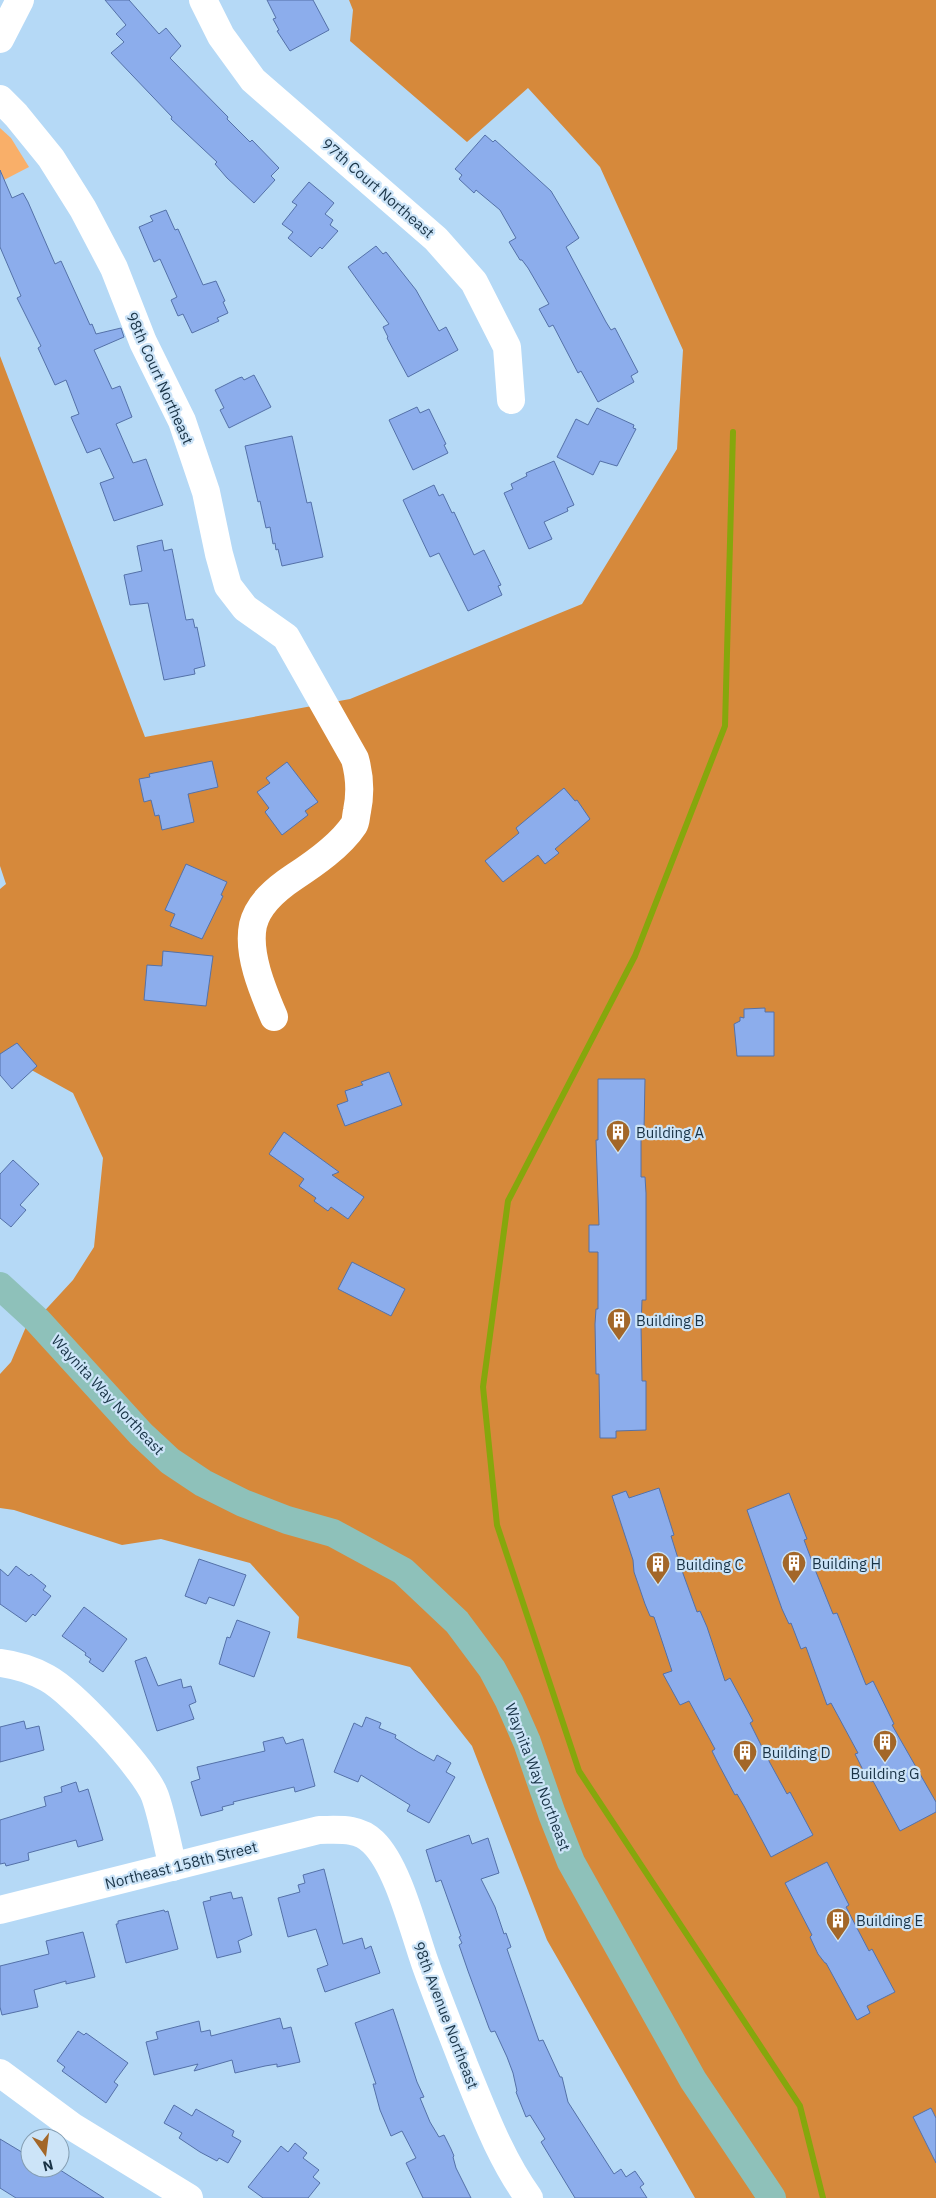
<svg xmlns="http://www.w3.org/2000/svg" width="936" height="2198" font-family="'IBM Plex Sans',sans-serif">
<rect width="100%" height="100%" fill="#b5d9f6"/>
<!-- green -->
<path fill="#f9af69" d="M0,128l11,10 18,29 -29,15z"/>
<!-- forest -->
<path fill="#d6893b" d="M349,0h587v2198h-241l-148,-258 -75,-194 -62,-79 -113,-29 2,-21 -49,-54 -89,-24 -39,6 -108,-35 -14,-2v-134l11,-12 20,-47 6,4 36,-39 21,-33 9,-89 -30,-65 -65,-36 -8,1v-169l6,-5 -6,-18v-510l145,381 205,-38 232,-95 95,-155 6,-99 -83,-183 -72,-79 -61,54 -117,-101 3,-31z"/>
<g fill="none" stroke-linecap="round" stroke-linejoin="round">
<!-- stream -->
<path stroke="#86a70c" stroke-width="6" d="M733,432l-8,294 -90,230 -127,245 -25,186 14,138 82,246 221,335 23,92"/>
</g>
<!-- building -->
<g fill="#8cadec" stroke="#5471a8">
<path d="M105,0h24l30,34 7,-6 15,18 -11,12 58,59 -1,2 23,23 2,-2 27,28 -8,8 4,4 -21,23 -27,-25 -12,-14 2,-2 -46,-43 1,-2 -61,-64 13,-11 -8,-8 10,-9z"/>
<path d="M267,0h46l16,30 -39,21 -13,-20 2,-1 -6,-11 3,-1z"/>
<path d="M485,135l8,7 2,-2 56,51 28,47 -13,9 40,75 5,8 4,-2 23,44 -7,4 3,6 -36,20 -17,-31 -3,2 -25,-48 -4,2 -10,-18 10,-5 -21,-36 -6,-8h-2l-11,-18 7,-4 -16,-28 -24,-20 -2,3 -15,-14 3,-4 -7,-6z"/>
<path d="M0,170l12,28 11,-5 5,9 27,62 6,-3 29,64 2,-1 4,10 25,-6 3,9 -30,13 18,39 8,-3 12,31 -16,7 17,39 13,-4 17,46 -49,16 -14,-38 14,-5 -14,-30 -13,5 -16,-36 8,-3 -13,-34 -11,5 -17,-37 3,-2 -24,-48 4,-2 -21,-49z"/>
<path d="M309,182l25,21 -9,11 8,6 -3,5 8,6 -16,18 -2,-2 -9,10 -23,-19 5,-6 -11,-8 15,-19 -5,-3z"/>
<path d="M166,210l9,20 3,-1 25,56 13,-4 9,20 -2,1 5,11 -11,5 2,3 -27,12 -9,-19 -5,2 -7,-16 6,-3 -17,-38 -6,3 -15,-35 14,-6 -3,-5z"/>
<path d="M376,246l7,8 3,-2 30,38 23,41 7,-4 12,23 -50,27 -21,-39 1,-1 -5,-10 6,-3 -41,-57z"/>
<path d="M254,375l17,32 -42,21 -9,-18 4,-2 -9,-18 24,-12 3,-1 2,3z"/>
<path d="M417,407l3,6 9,-4 17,35 -2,1 4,8 -35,17 -24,-50z"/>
<path d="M597,408l37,17 -1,3 3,1 -19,37 -17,-5 -7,14 -36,-18 19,-38 12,6z"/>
<path d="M292,436l15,67 4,-1 12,55 -41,9 -4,-17 -2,1 -1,-7 -2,1 -3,-17 -4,1 -6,-27 -2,1 -13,-56z"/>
<path d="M554,461l20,44 -7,3 1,3 -24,11 8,17 -23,10 -25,-56 9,-4 -2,-5 16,-8 -1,-3z"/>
<path d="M434,485l5,11 4,-2 9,19 2,-1 20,43 10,-5 17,35 -3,1 4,9 -34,16 -29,-58 -9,4 -27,-57z"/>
<path d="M162,540l2,11 8,-2 14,71 7,-1 2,9 2,-1 8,39 -11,3 1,5 -31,6 -16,-77 -18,2 -6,-30 18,-4 -5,-25z"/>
<path d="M212,761l6,26 -30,7 6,28 -32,8 -3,-15 -4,1 -4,-16 -7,2 -5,-23 11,-2 -1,-3z"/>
<path d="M287,762l31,40 -13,9 3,4 -26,20 -17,-23 4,-4 -12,-16 13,-9 -4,-5z"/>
<path d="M564,788l11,13 2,-1 13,19 -35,30 4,4 -14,11 -7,-9 -35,27 -18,-21 34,-28 -3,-5z"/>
<path d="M186,864l41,18 -6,13 2,1 -21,43 -32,-13 5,-12 -10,-4z"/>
<path d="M163,951l50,5 -7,50 -62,-6 3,-35 15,1z"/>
<path d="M765,1008v4h9v44h-37l-3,-32 6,-3v-4l4,1v-9z"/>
<path d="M17,1043l20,23 -25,23 -12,-14v-21z"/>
<path d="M389,1072l13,33 -57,21 -8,-21 11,-4 -3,-10 18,-6 -2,-3z"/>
<path d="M598,1079h47l-1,50h-3v48h4l1,16v107h-4l-1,26 1,55h4v49l-30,1v7h-16l-1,-64h-3l-1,-50 1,-15h2v-57h-9v-27h10l-3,-85h2z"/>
<path d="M284,1132l55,40 -7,3 32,22 -16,22 -17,-12 -3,4 -14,-10 2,-3 -17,-12 5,-7 -35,-25z"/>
<path d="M13,1160l26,24 -19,21 6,5 -15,17 -11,-9v-44z"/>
<path d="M352,1262l53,27 -14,27 -53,-27z"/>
<path d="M659,1488l15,47 -3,1 10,32 16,44 3,-1 7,16 18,54 5,-3 23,43 -3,2 20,40 17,31 3,-2 23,43 -42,22 -27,-51 -7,-12 -2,1 -16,-30 -7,-14 3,-2 -26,-48 -9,4 -17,-31 9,-3 -18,-54 -4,-1 -5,-12 -11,-32 -1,-12 -21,-64 14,-5 3,7z"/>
<path d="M789,1493l18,46 -3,1 12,32 17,42 4,-1 29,72 7,-4 21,43 -2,1 44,77v10l-36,19 -27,-50 -2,1 -9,-14 -7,-14 3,-1 -27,-50 -4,2 -21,-58 -5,2 -10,-26 -2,1 -7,-15 -35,-99z"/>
<path d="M199,1559l47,16 -12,31 -25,-9 -3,7 -21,-8z"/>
<path d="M16,1566l13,10 2,-2 15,12 -3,4 8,6 -16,20 -2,-2 -7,8 -26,-18v-35l8,7z"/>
<path d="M84,1607l43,32 -24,33 -14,-10 2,-3 -6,-4 1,-2 -24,-17z"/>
<path d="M237,1620l33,12 -16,45 -35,-13 8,-27 3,1z"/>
<path d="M146,1657l12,29 23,-7 2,9 8,-2 5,16 -7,3 5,14 -37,12 -22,-70z"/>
<path d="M366,1717l15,6 -2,5 17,7 -1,3 23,14 16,9 3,-6 14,8 -5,9 9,5 -26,46 -22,-12 3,-6 -49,-30 -3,7 -24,-10 20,-49 8,4z"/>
<path d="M24,1721l2,8 13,-3 5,24 -44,12v-35z"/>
<path d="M283,1737l3,7 17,-5 12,47 -20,6 -1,-5 -61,15 1,2 -12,3 1,3 -22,6 -10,-34 9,-3 -3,-12 68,-16 -2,-9z"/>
<path d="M76,1782l3,10 9,-3 15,51 -25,7 -2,-7 -48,13 1,7 -23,6 -1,-3 -5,1v-44l46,-14 -2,-9 18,-5 -1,-5z"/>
<path d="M469,1835l3,9 16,-6 11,35 -18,6 14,28 9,27 2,-1 5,14 -4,2 32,92 4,-1 17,37h2l6,25 46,72 7,-5 5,8 9,-6 9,13 -4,3 7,11h-72l-34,-56 4,-3 -15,-24 -4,2 -10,-25 1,-1 -4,-18 -6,-16 -12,-26 -4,1 -2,-4 -21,-57 -9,-26 3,-2 -3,-6 2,-1 -20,-56 -5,2 -10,-32z"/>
<path d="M827,1862l22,43 -3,2 23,44 3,-2 23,43 -28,14 3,7 -13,7 -31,-57h-1l-7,-9 -8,-17 2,-2 -27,-52z"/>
<path d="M324,1869l19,75 19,-6 3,11 6,-3 9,27 -55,19 -8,-23 11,-4 -12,-36 -28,8 -10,-39 22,-6 -2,-7 7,-2 -2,-8z"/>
<path d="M231,1892l2,7 9,-2 10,38 -14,6 3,11 -24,6 -14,-56 8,-2 -1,-3z"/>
<path d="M164,1910l1,2 3,-1 10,38 -52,14 -10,-39h2v-3z"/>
<path d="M83,1932l12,45 -29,7v-3l-32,9 4,17 -36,8 -2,-8v-41l49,-12 -3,-13z"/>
<path d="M393,2009l24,73 7,15 -4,1 10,24 9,15 5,-2 7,14 3,7 -1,1 3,11 15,30h-48l-17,-35 10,-5 -14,-27 -11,5 -11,-26 -7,-26h3l-21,-61z"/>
<path d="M280,2018l3,11 8,-2 9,35 -23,5v-3l-12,2 -30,7 -3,-13 -38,11 4,-7 -44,11 -8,-33 12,-3 -2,-7 43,-11 2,11 9,-2 1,6z"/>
<path d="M78,2031l6,4 2,-2 42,30 -14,19 4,3 -12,18 -44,-32 3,-4 -8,-6z"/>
<path d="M174,2105l18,11 4,-7 38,22 -2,5 9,5 -13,22 -9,-5 -2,3 -17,-9 -21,-14 3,-5 -18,-10z"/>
<path d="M931,2108l5,10v45l-23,-46z"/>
<path d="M0,2139l25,15 -1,1 6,4v9h27l47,30h-88l-16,-10z"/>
<path d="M295,2143l12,10 -4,5 16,12 -6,7 7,6 -12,15h-45l-15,-11 33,-41 7,6z"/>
</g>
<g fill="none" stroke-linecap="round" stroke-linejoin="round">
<!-- minor -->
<g stroke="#fff" stroke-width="28">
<path d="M203,0l18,36 32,44 183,159 38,43 33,65 4,53"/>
<path d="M0,39l20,-39"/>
<path d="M0,99l16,16 35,43 32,51 31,59 29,74 39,79 24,71 13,62 9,32 17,22 41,29 69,122c5,18 6,33 2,52 -1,4 -1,11 -3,14 -14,21 -40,39 -60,52 -18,12 -36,27 -41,48 -6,29 10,66 21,92"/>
<path d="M0,1663c16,2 32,7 47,15 26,14 98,91 108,118 8,23 12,48 18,71"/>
<path d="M0,1910l319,-80c19,0 39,-3 54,12 25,24 40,87 52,121 12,34 26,68 39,102 19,46 36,93 65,133"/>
<path d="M0,2073l73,54 116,71"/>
</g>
<!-- major -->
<path stroke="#8ec1ba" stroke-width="28" d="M0,1286l37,34 104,114 29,27 33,22 40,20 44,17 46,13 70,38 54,51 35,47 17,32 18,41 25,72 19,48 122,218 79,118"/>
</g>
<!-- icons -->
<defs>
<symbol id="building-pin" viewBox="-11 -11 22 30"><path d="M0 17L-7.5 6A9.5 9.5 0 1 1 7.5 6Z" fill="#a36729" stroke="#cce4f8"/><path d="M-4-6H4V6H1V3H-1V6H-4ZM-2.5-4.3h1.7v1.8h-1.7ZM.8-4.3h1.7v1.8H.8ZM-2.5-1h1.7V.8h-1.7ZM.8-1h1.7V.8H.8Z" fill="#fff"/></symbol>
</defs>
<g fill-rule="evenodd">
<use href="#building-pin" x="604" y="1118" width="28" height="38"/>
<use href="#building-pin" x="605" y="1306" width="28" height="38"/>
<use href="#building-pin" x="780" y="1549" width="28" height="38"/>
<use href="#building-pin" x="644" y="1550" width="28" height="38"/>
<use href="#building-pin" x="871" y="1728" width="28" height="38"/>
<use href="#building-pin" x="731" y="1738" width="28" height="38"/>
<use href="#building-pin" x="824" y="1906" width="28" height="38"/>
</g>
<g text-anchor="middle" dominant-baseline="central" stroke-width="4.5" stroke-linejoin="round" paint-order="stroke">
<!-- street labels -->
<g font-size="15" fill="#193346" stroke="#cce4f8">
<text transform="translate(378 188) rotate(41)">97th Court Northeast</text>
<text transform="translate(160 378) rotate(66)">98th Court Northeast</text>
<text transform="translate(108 1395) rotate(47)">Waynita Way Northeast</text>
<text transform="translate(538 1777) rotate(69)">Waynita Way Northeast</text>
<text transform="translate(181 1865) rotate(-14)">Northeast 158th Street</text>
<text transform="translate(446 2015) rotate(69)">98th Avenue Northeast</text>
</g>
<!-- poi labels -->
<g font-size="15" fill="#193346" stroke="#cce4f8" text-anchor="start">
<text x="636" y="1132">Building A</text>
<text x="636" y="1320">Building B</text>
<text x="812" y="1563">Building H</text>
<text x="676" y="1564">Building C</text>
<text x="762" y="1752">Building D</text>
<text x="885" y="1773" text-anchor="middle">Building G</text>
<text x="856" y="1920">Building E</text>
</g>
</g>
<!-- north arrow -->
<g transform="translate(45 2153) rotate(166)"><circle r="24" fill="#cce4f8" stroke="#849db1"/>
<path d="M0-4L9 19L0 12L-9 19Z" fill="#a36729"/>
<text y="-8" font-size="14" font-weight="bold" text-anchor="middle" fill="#193346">N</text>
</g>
</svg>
